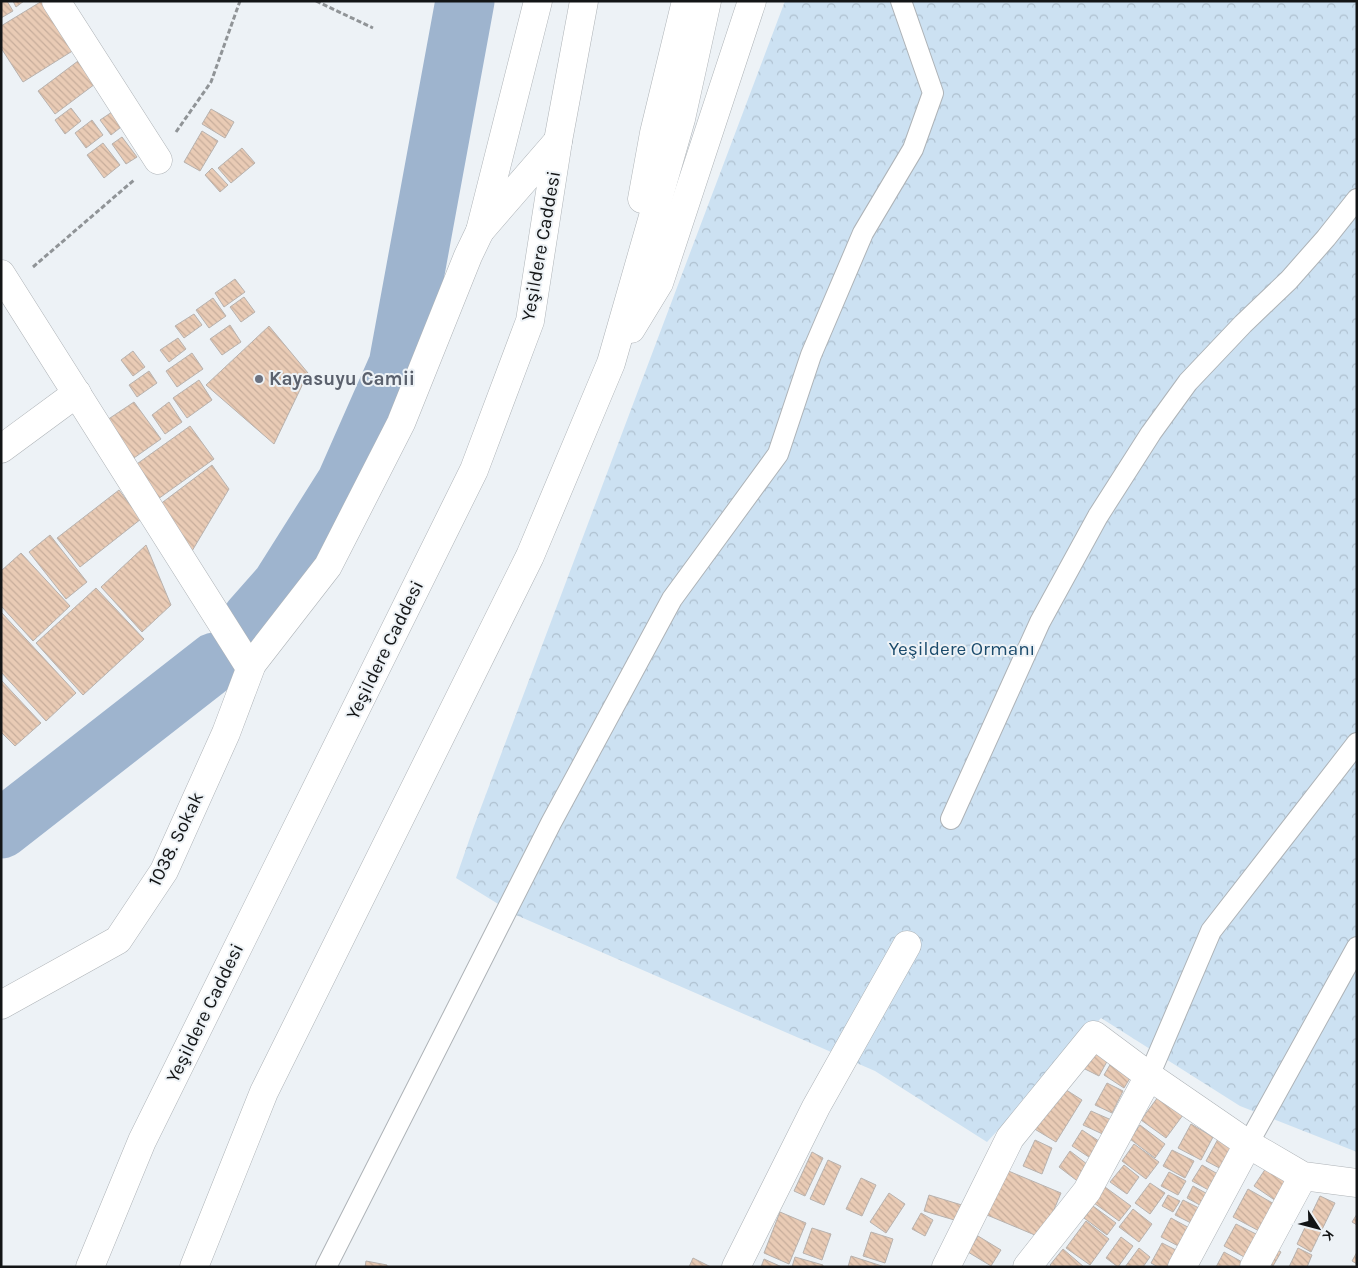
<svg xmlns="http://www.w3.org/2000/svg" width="1358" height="1268" font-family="Karla,sans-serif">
<defs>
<pattern id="forest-crowns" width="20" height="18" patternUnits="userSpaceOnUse" patternTransform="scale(1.25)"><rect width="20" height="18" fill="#cce1f2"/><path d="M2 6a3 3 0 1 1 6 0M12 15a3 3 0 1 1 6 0" fill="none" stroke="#aec0cf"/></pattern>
<pattern id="building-back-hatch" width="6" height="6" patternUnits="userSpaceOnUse" patternTransform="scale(1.25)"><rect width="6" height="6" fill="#e9cbb5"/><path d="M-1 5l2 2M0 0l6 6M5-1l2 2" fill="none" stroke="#c7ad9b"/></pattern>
</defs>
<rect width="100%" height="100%" fill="#edf2f6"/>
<!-- forest -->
<path fill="url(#forest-crowns)" d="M785,1h572v1151l-117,-46 -139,-88 -114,124 -112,-71 -359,-156 -60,-37 18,-52z"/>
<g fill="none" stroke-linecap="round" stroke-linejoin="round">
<!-- river -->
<g stroke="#9eb4ce" stroke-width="59">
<path d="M251,620l30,-34 65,-103 52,-118 67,-364"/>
<path d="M1,829l214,-167"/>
</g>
</g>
<!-- building -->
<g fill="url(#building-back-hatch)" stroke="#b8b2ae">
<path d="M1,1h6l6,10 -12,7z"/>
<path d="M13,1h11l-8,6z"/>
<path d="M42,1h2l30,49 -51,32 -22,-34v-22z"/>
<path d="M78,61l17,23 -40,30 -17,-23z"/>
<path d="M71,108l10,13 -16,13 -10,-14z"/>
<path d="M211,109l23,13 -9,16 -23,-14z"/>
<path d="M115,110l10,14 -14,11 -11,-15z"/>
<path d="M92,120l11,15 -17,13 -11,-15z"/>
<path d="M202,131l16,10 -18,30 -16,-9z"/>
<path d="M122,137l15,20 -11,7 -14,-20z"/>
<path d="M103,143l17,22 -16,13 -17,-23z"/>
<path d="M242,148l13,15 -24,20 -13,-15z"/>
<path d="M212,168l16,17 -8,7 -15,-17z"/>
<path d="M235,279l10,13 -21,15 -9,-14z"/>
<path d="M244,297l11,15 -14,10 -11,-15z"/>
<path d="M213,298l13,18 -17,12 -13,-18z"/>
<path d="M194,314l8,11 -18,13 -9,-12z"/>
<path d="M230,325l11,17 -19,13 -12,-16z"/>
<path d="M269,326l39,47 -34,71 -68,-59z"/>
<path d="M178,338l8,11 -17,13 -9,-12z"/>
<path d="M133,351l12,16 -12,9 -12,-16z"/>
<path d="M192,353l11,16 -26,18 -11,-16z"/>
<path d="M149,371l8,12 -20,14 -8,-12z"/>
<path d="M199,380l13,20 -25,18 -14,-20z"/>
<path d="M134,402l27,37 -30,21 -27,-38z"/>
<path d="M169,402l13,20 -17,12 -13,-19z"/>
<path d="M190,426l24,33 -56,40 -24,-33z"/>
<path d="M212,465l17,24 -37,62 -33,-46z"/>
<path d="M119,490l22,29 -61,48 -23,-29z"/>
<path d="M50,535l37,47 -21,17 -37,-47z"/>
<path d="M146,545l25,60 -29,27 -41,-45z"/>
<path d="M21,553l49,53 -37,35 -32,-35v-35z"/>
<path d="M96,588l48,51 -61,56 -47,-52z"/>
<path d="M1,612l75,81 -30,28 -45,-49z"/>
<path d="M1,680l40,43 -26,23 -14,-14z"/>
<path d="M1091,1046l19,10 -11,20 -20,-10z"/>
<path d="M1114,1058l21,12 -11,18 -20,-13z"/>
<path d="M1107,1083l16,8 -11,22 -17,-8z"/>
<path d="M1060,1086l22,14 -26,42 -23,-14z"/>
<path d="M1158,1097l25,18 -17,23 -25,-18z"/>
<path d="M1091,1111l25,11 -7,15 -26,-12z"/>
<path d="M1191,1124l22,13 -12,23 -23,-12z"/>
<path d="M1140,1125l25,19 -10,14 -25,-19z"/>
<path d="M1082,1130l23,15 -10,16 -23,-15z"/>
<path d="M1218,1139l23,13 -12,21 -23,-12z"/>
<path d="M1035,1140l17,8 -10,26 -19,-8z"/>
<path d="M1134,1144l25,18 -13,17 -24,-18z"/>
<path d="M1172,1150l22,11 -9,17 -22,-12z"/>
<path d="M1070,1151l22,17 -12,15 -21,-16z"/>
<path d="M812,1152l11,6 -18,38 -11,-5z"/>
<path d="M828,1160l13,6 -17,39 -14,-6z"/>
<path d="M1270,1162l25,18 -16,23 -25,-17z"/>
<path d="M1124,1165l15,12 -12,17 -17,-12z"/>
<path d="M1202,1165l21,12 -9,16 -22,-12z"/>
<path d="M1006,1170l55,23 -19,45 -55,-23z"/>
<path d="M1169,1172l17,9 -8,14 -17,-9z"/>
<path d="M861,1178l15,7 -14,31 -16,-7z"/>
<path d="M1150,1183l15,10 -15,21 -15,-11z"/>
<path d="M1193,1186l20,11 -6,12 -20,-11z"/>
<path d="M1105,1187l26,19 -12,15 -25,-18z"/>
<path d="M1248,1189l28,16 -15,27 -28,-15z"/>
<path d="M889,1193l16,11 -19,29 -16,-11z"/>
<path d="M929,1195l36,11 -4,16 -37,-11z"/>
<path d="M1168,1195l12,6 -7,11 -11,-6z"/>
<path d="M1320,1196l15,7 -24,49 -14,-8z"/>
<path d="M1183,1200l22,11 -8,15 -22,-11z"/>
<path d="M1093,1206l23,17 -9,12 -23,-17z"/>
<path d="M1133,1209l19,15 -13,18 -20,-15z"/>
<path d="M780,1212l26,11 -17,41 -25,-11z"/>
<path d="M921,1213l12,7 -8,16 -13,-7z"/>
<path d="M1357,1214v11l-5,-3z"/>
<path d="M1171,1218l24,13 -11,18 -23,-12z"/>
<path d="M1086,1221l23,18 -19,26 -24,-17z"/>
<path d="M1236,1224l22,11 -12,23 -22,-12z"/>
<path d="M812,1228l19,6 -9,26 -19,-7z"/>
<path d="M871,1232l22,7 -8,24 -22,-7z"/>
<path d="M978,1236l23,14 -10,16 -23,-14z"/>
<path d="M1121,1237l12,9 -15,21 -12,-9z"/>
<path d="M1162,1243l18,9 -8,15h-14l-7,-4z"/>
<path d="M1271,1246l10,6 -8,14 -10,-6z"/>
<path d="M1139,1248l11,9 -7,10h-18z"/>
<path d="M1298,1248l14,7 -5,12h-18z"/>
<path d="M1063,1249l21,18h-32l-2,-2z"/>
<path d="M1224,1252l20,11 -2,4h-26z"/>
<path d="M1357,1252v12l-5,-3z"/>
<path d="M851,1256l34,11h-37z"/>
<path d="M795,1257l28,8v2h-31z"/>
<path d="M693,1258l18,9h-22z"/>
<path d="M764,1259l18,8h-21z"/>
<path d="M366,1261l21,4v2h-22z"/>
</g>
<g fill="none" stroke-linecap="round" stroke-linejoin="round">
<defs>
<g id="lane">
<path d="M951,819l89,-197 58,-106 53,-83 37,-51 55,-58 46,-44 37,-42 31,-39"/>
<path d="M1149,1076l62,-145 146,-188"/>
<path d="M1248,1144l109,-197"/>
<path d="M326,1267l225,-444 121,-224 106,-145 33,-99 52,-122 50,-84 20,-56 -32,-92"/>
</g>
<g id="street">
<path d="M56,1l102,159"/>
<path d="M1,274l246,389 5,1"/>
<path d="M1,449l76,-56"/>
<path d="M736,1267l80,-160 91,-162"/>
<path d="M946,1267l64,-129 84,-103 55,41 99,68 55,32 54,7"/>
<path d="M1027,1267l60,-76 62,-115"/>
<path d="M1182,1267l66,-123"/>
<path d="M1254,1267l49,-91"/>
</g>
<path id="secondary" d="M1,1005l117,-65 46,-69 62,-138 26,-69 76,-98 73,-143 67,-167 12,-25 58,-230"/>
<g id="highway">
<path d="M642,199l12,-66 32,-132"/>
<path d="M480,231l78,-90"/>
<path d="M631,329l28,-46 93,-282"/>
<path d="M90,1267l52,-126 332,-671 56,-149 28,-180 26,-140"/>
<path d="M194,1267l70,-175 266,-536 81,-193 70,-244 26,-118"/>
</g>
</defs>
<!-- lane casing -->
<use href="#lane" stroke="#aeb3b7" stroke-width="22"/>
<!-- street casing -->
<use href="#street" stroke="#aeb3b7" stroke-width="29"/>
<!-- secondary casing -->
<use href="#secondary" stroke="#aeb3b7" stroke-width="29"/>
<!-- highway casing -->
<use href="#highway" stroke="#aeb3b7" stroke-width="29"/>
<!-- path -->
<g stroke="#909497" stroke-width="3" stroke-dasharray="5 2.5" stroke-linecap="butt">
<path d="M316,1l57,27"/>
<path d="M176,132l35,-50 29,-81"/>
<path d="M33,267l101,-87"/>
</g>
<!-- lane -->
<use href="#lane" stroke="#fff" stroke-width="20"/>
<!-- street -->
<use href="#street" stroke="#fff" stroke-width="28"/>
<!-- secondary -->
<use href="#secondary" stroke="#fff" stroke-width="28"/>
<!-- highway -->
<use href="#highway" stroke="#fff" stroke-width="28"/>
</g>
<!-- markers -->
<circle fill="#6b7280" stroke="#edf2f6" stroke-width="2" cx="259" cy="379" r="5"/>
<g text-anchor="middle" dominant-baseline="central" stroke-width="4" stroke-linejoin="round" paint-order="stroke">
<!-- street labels -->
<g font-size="19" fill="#131516" stroke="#edf2f6">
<text transform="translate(541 246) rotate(-80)">Yeşildere Caddesi</text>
<text transform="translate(385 650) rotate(-64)">Yeşildere Caddesi</text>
<text transform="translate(176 839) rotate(-64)">1038. Sokak</text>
<text transform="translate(205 1013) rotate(-64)">Yeşildere Caddesi</text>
</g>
<!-- worship labels -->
<g font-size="19" font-weight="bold" fill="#5b616d" stroke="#edf2f6" text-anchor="start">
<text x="269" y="379">Kayasuyu Camii</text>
</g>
<!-- park labels -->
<g font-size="19" fill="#1b4b6c" stroke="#edf2f6">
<text x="962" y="649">Yeşildere Ormanı</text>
</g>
</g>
<!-- border -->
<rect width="1358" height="1268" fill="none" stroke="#131516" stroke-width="5"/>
<!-- north arrow -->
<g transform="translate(1318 1228) rotate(126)" stroke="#edf2f6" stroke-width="4" paint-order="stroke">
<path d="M0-4L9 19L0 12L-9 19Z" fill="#131516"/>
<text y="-8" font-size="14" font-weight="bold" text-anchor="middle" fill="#131516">K</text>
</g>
</svg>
